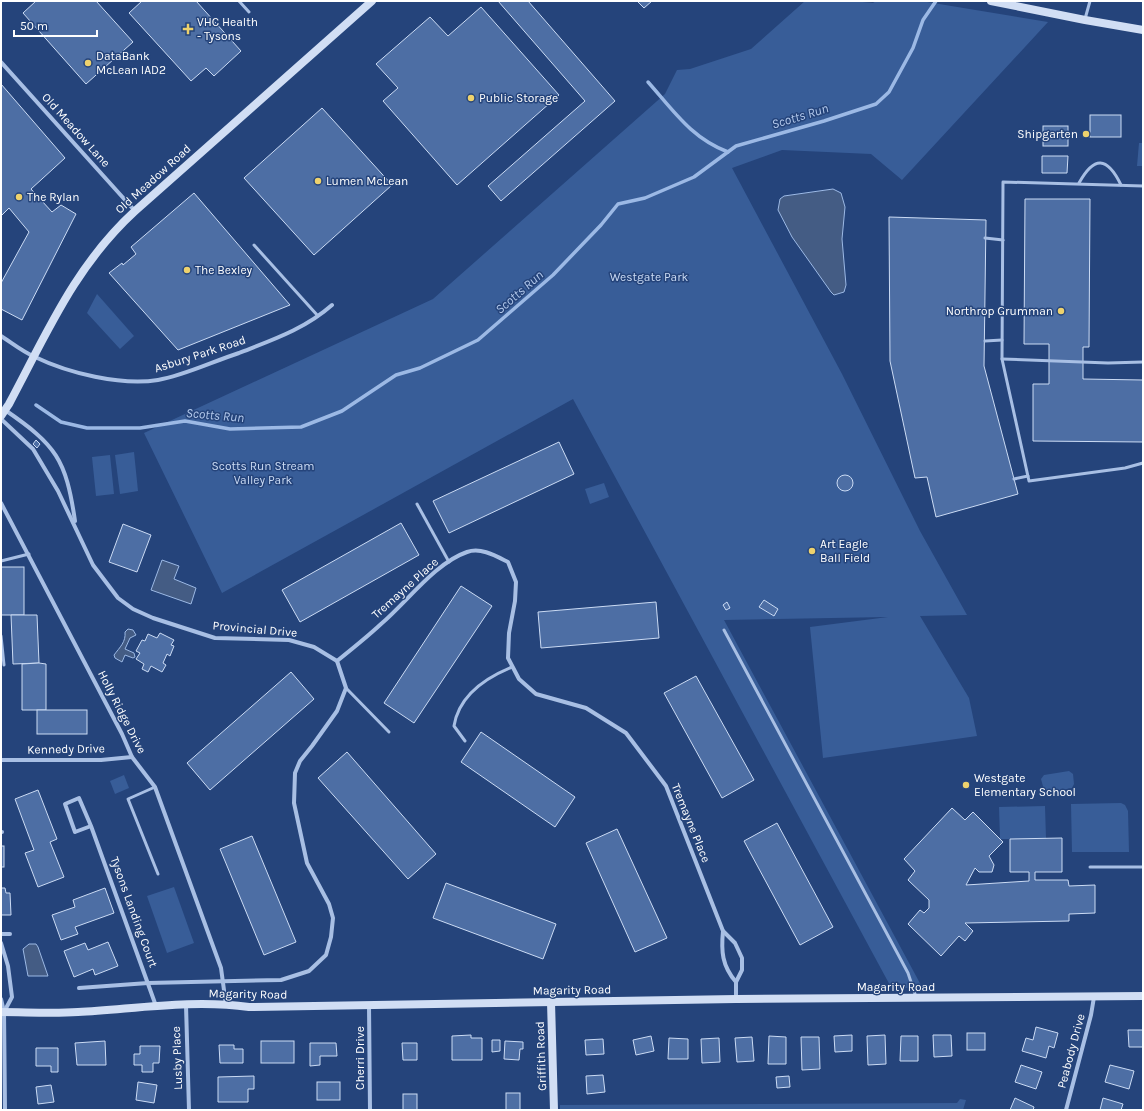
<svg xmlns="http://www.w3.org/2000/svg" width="1144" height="1111" font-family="Karla,sans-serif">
<rect width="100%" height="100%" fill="#25447b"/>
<!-- green -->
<g fill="#385d98">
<path d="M805,1h47l21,2 3,-2h45l127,21 -146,158 -31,-26 -89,-4 -50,18 110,206 78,157 47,84 -47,1 49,82 8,38 -154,22 -13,-131 78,-10 -164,3 198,367 -30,2 -319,-590 -351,194 -78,-160 289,-134 232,-205 12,-24 13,-1 61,-20z"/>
<path d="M1139,143h4v23h-6z"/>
<path d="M97,294l37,42 -14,13 -33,-36z"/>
<path d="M134,452l4,39 -18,3 -5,-39z"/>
<path d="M110,455l4,39 -18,2 -4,-39z"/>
<path d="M604,483l5,14 -19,7 -5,-15z"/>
<path d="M1069,771l4,3 1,10 -2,4 -25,5 -3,-3 -3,-11 3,-4z"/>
<path d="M124,775l5,13 -14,6 -5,-13z"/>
<path d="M1121,803l4,2 3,6 1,41h-57l-1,-48z"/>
<path d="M1045,806l1,33h-46l-1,-32z"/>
<path d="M174,887l20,56 -27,10 -20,-57z"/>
<path d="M960,1099l6,1 -3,10h-403v-5l397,-2z"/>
</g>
<!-- water -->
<g fill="#445c84" stroke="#9cb9e5">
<path d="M833,189l8,4 4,14 -3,32 4,46 -2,7 -10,3 -3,-3 -39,-55 -14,-27 2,-11 4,-3z"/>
<path d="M162,560l17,6 -5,13 22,9 -5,16 -40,-14z"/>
<path d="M128,629l5,1 3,5 -6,3 -5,11 9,4 1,4 -2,1 -8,-3 -3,7 -7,-4 -1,-3c6,-8 12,-13 11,-23z"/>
<path d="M29,944h7l2,3 10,29h-20l-5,-27z"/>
</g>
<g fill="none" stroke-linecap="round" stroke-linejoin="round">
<!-- stream -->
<g stroke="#9cb9e5" stroke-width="3.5">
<path d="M648,82c25,28 43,56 80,70"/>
<path d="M36,405l25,17 26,6h53l45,-7 45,8 71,-2 41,-16 54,-36 24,-7 58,-28 75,-65 48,-50 17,-21 27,-6 49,-21 42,-31 88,-25 52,-17 13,-12 24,-44 10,-28 13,-19"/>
</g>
</g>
<!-- building -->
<g fill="#4d6ea4" stroke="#cbdbf4">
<path d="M36,1h60l37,41 -47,42 -63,-71z"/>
<path d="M142,1h54l45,50 -27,25 -8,-8 -15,13 -62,-68z"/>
<path d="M498,1h30l87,100 -114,100 -13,-15 97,-85z"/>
<path d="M637,1h15l-8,7z"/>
<path d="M481,7l78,88 -102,90 -74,-84 15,-13 -22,-24 54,-47 18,19z"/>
<path d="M1,84l64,74 -34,31 21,23 9,-7 15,9 -54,106 -21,-11v-26l28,-51 -20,-24 -8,8z"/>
<path d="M322,108l70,77 -78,70 -70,-77z"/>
<rect x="1090" y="115" width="31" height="22"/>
<rect x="1043" y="126" width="25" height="20"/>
<path d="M1042,156h26l-1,17h-25z"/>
<path d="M194,193l96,112 -112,45 -69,-77 13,-10 1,2 13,-11 -5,-7z"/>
<path d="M1025,199h65l-1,148h-6v32l60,1v62l-110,-1v-57h16v-40h-25z"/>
<path d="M889,217l97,3 -2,146 34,128 -82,23 -9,-40 -12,1 -25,-117z"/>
<path d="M36,440l4,4 -3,4 -4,-4z"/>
<path d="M559,442l15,32 -125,59 -16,-32z"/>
<circle cx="845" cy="483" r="8"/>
<path d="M401,523l18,32 -119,67 -18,-32z"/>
<path d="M123,524l28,11 -14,37 -28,-10z"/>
<rect x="1" y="567" width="23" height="48"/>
<path d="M461,586l31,20 -78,117 -30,-20z"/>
<path d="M764,600l14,9 -4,7 -15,-9z"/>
<path d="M656,602l3,36 -118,10 -3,-36z"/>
<path d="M727,602l3,6 -4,2 -3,-5z"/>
<path d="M11,615h26l2,48 -26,1z"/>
<path d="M160,633l14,7 -3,5 3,1 -4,10 -3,-2 -4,9 3,2 -4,7 -11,-6 -3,6 -6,-3 2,-5 -8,-5 4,-6 -4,-2 6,-11 3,1 3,-7 9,4z"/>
<path d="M39,663l7,1v46h-24v-46z"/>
<path d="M291,672l23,27 -104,91 -23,-27z"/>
<path d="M696,676l58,104 -32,18 -58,-105z"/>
<rect x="37" y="710" width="50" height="24"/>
<path d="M481,732l94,65 -20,30 -94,-65z"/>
<path d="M347,752l89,102 -28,25 -90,-101z"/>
<path d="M38,790l19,49 -7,3 14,35 -26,10 -13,-34 9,-3 -19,-51z"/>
<path d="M952,808l13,12 8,-8 30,30 -14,14 5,9 -2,7h-13l-4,-4 -9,17 63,-4v-9h-19v-33l52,-1v34h-27v8h33l1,6 26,-1v28l-26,1v7l-104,2 8,8 -8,10 -6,-5 -18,20 -33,-32 12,-14 4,3 5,-5v-8l-21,-20 7,-9 -11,-12z"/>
<path d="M777,823l56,104 -33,18 -56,-104z"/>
<path d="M617,829l50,109 -32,14 -49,-109z"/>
<path d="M252,836l44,106 -32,13 -44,-106z"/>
<rect x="1" y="846" width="3" height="21"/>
<path d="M446,883l110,41 -13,35 -110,-41z"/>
<path d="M1,888h4l1,5h4l1,22h-10z"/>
<path d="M105,888l9,25 -39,14 3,7 -17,6 -9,-25 23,-8 -2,-7z"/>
<path d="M108,942l10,24 -23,9 -2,-6 -19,8 -10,-26 21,-8 3,7z"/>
<path d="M1036,1027l22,6 -4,15 -5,-2 -3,12 -24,-7 4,-13 7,2z"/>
<path d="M1128,1030h15v17h-14z"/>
<rect x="967" y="1033" width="18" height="17"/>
<path d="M471,1035v3h11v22h-30v-24z"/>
<path d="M852,1035v16l-17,1 -1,-16z"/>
<path d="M885,1035l1,29 -18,1 -1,-29z"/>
<path d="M933,1035h18l1,21 -18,1z"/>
<path d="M651,1036l3,15 -18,4 -3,-15z"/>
<path d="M769,1036l17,1v27h-18z"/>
<path d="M901,1036h17v25h-18z"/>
<path d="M752,1037l2,24 -17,1 -2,-24z"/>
<path d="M801,1037h18l1,32 -18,1z"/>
<path d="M669,1038l19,1v20h-20z"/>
<path d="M719,1038l1,24 -18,1 -1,-24z"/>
<path d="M603,1039l1,15 -18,1 -1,-15z"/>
<path d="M492,1040h8v11l-8,1z"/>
<path d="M105,1041l1,24h-29l-2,-22z"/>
<rect x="261" y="1041" width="33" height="22"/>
<path d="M505,1041l18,1v7h-3l-1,11 -15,-1z"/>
<path d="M310,1043h26l1,13h-17v9l-10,1z"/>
<path d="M402,1043h15v17h-14z"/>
<path d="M219,1045h15v4h9v14h-23z"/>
<path d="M140,1046h20l-1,17h-6v9h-11v-7h-8v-11h6z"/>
<path d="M36,1048h22v24h-7v-6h-15z"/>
<path d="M1021,1065l21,7 -6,17 -21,-7z"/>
<path d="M1110,1065l24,6 -5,18 -24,-7z"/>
<path d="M603,1075l2,17 -18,2 -1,-18z"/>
<path d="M254,1076v13h-6v13h-30v-25z"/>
<path d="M789,1076l1,11 -13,1 -1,-11z"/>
<path d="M138,1082l19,3 -3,18 -18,-3z"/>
<rect x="317" y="1082" width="23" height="18"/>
<path d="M51,1085l3,17 -16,2 -2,-17z"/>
<rect x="506" y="1093" width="14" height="17"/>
<rect x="403" y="1094" width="14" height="16"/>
<path d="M1015,1098l19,9 -1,3h-23z"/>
<path d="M1103,1098l20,6 -2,6h-21z"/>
</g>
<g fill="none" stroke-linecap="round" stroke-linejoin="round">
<!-- lane -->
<g stroke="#a8bfe4" stroke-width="3">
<path d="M239,1l10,11"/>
<path d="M1085,19l5,-18"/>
<path d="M1079,183c15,-27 28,-27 42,2"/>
<path d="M1143,186l-140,-4 -1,177 27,122 96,-13 18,-5"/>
<path d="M985,238l18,2"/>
<path d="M254,245l64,71"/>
<path d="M985,341l17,-1"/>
<path d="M1002,359l106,4 35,-1"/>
<path d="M1014,479l14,-3"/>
<path d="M417,504l32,58"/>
<path d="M1,561l28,-7"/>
<path d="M724,630l154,287 30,56 8,24"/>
<path d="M1,636l3,29"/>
<path d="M346,688l43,44"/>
<path d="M465,741l-11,-15c5,-31 31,-48 58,-59"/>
<path d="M155,787l-27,12 30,75"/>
<path d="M1090,867h52"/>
</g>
<!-- street -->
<g stroke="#a8bfe4" stroke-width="4">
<path d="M1,62l134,149"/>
<path d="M1,336c11,7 22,16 34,21 33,16 86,29 123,23 25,-4 56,-19 81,-27 33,-13 66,-24 93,-48"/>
<path d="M5,410c51,35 61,49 70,111"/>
<path d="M1,419l32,30 25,42 35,74 25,33 15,11 20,9 62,20 74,2 25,7 23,14 9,27 -9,23 -25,35 -12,15 -5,12 -1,30 13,60 22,41 4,14 -2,19 -5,18 -17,16 -28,9 -133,3 -69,5"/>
<path d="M1,503l121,231 10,23 23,30 66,181 5,37"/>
<path d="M337,661c15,-12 30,-24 44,-37 26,-22 54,-61 86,-72 14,-5 29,4 41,10l8,20 -1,19 -6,32 -1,25 11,21 17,15 50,14 40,25 40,53 57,145 12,12 7,15v12l-6,12v17"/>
<path d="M1,760h100l31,-3"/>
<path d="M91,826l-12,-28 -14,6 10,28 16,-6 65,180"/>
<path d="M1,832h1"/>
<path d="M723,931c-2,20 -1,35 13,51"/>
<path d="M1,934h9"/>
<path d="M1,943l7,23 4,31 -8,15"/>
<path d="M1,999l3,13 1,98"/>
<path d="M186,1005l3,105"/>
<path d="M369,1005l1,105"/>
<path d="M1066,1110l25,-95 3,-18"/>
</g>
<!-- secondary -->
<g stroke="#d1def4" stroke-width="8">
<path d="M991,1l94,19 58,10"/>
<path d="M1,416l8,-12c38,-71 66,-138 126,-193l237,-210"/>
<path d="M551,1002l3,108"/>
<path d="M1,1012c25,0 51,2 77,0 56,-3 115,-13 171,-5l487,-8 407,-3"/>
</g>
</g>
<!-- markers -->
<g fill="#eed26d" stroke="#25447b" stroke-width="1.5">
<path d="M186 23h4v4h4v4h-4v4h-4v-4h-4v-4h4z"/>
<circle cx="88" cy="63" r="4"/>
<circle cx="471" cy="98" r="4"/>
<circle cx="1086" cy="134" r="4"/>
<circle cx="318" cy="181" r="4"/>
<circle cx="19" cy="197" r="4"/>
<circle cx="187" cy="270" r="4"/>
<circle cx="1061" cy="311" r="4"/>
<circle cx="812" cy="551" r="4"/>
<circle cx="966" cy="785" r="4"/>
</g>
<g text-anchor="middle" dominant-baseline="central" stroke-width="3" stroke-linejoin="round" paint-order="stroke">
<!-- poi labels -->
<g font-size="12" fill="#fff" stroke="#25447b" text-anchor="start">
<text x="197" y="22">VHC Health<tspan x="197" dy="14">- Tysons</tspan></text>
<text x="96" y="56">DataBank<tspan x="96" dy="14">McLean IAD2</tspan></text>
<text x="479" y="98">Public Storage</text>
<text x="1078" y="134" text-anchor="end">Shipgarten</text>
<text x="326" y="181">Lumen McLean</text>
<text x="27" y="197">The Rylan</text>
<text x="195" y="270">The Bexley</text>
<text x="1053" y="311" text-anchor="end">Northrop Grumman</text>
<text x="820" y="544">Art Eagle<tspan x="820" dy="14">Ball Field</tspan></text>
<text x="974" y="778">Westgate<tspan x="974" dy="14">Elementary School</tspan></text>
</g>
<!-- street labels -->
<g font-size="12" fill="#fff" stroke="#25447b">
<text transform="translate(76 130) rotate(48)">Old Meadow Lane</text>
<text transform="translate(153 179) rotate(-42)">Old Meadow Road</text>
<text transform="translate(200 354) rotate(-18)">Asbury Park Road</text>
<text transform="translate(405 588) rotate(-42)">Tremayne Place</text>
<text transform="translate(255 629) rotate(5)">Provincial Drive</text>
<text transform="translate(122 712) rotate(63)">Holly Ridge Drive</text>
<text transform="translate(66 749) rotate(-1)">Kennedy Drive</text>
<text transform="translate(691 823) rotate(68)">Tremayne Place</text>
<text transform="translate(134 912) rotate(70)">Tysons Landing Court</text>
<text x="896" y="987">Magarity Road</text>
<text transform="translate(572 990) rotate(-1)">Magarity Road</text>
<text transform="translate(248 994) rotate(1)">Magarity Road</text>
<text transform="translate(1071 1051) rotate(-75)">Peabody Drive</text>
<text transform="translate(541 1056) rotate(-92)">Griffith Road</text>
<text transform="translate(177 1058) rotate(-92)">Lusby Place</text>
<text transform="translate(360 1058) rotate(-90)">Cherri Drive</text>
</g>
<!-- park labels -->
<g font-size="12" fill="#cbdbf4" stroke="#25447b">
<text x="649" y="277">Westgate Park</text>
<text x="263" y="466">Scotts Run Stream<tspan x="263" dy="14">Valley Park</tspan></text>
</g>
<!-- water labels -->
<g font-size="13" font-style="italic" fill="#b3c9ec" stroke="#25447b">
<text transform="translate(800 116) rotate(-17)">Scotts Run</text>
<text transform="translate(519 292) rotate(-41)">Scotts Run</text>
<text transform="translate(215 415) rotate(5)">Scotts Run</text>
</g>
</g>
<!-- border -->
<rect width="1144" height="1111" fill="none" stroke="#ffffff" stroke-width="4"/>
<!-- scale -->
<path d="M14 30v6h83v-6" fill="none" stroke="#ffffff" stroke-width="2"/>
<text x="20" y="30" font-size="12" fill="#ffffff" stroke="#25447b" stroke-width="3" paint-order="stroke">50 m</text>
</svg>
